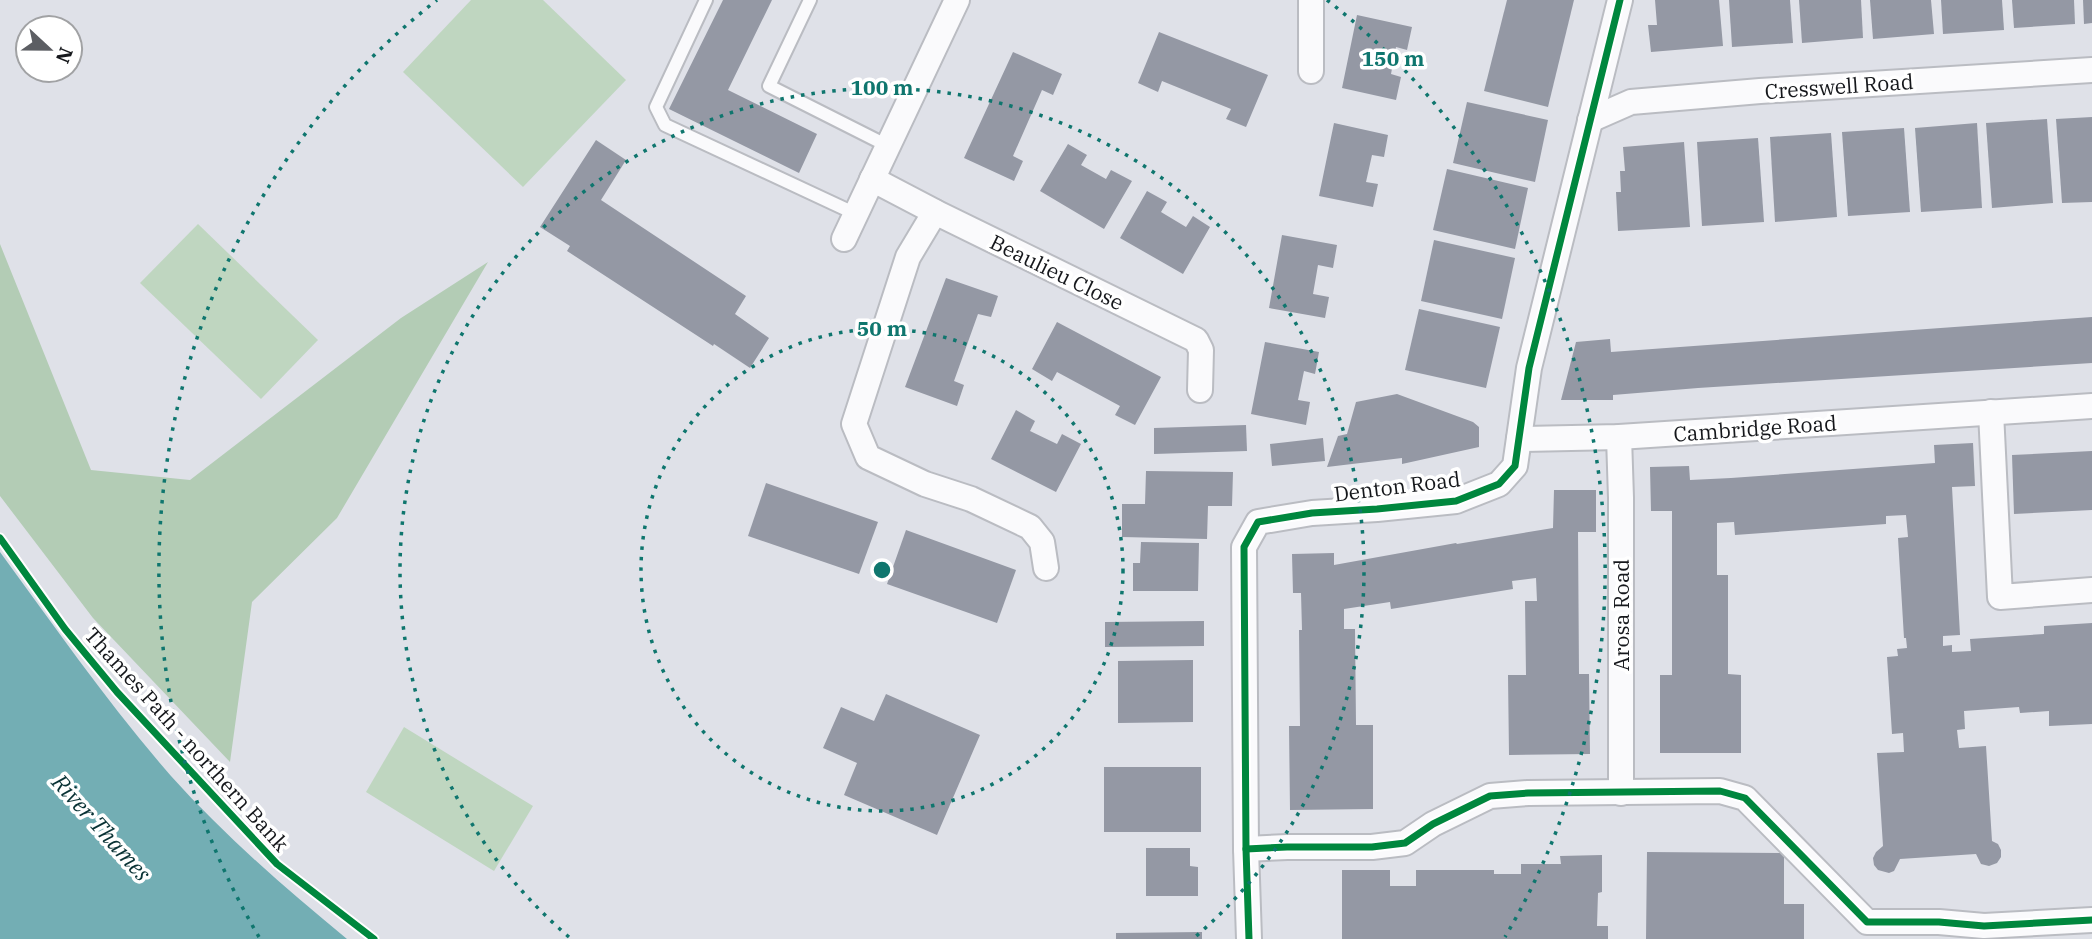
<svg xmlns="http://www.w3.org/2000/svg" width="2092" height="939" font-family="'IBM Plex Serif',serif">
<rect width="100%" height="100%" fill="#dfe1e8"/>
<!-- green -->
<g fill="#bfd6c0">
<path d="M471,0h72l83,80 -103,107 -120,-115z"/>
<path d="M198,224l120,116 -57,59 -121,-116z"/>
<path d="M404,727l129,79 -39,65 -128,-79z"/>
</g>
<!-- forest -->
<path fill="#b3ccb5" d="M0,244l91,226 99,10 211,-162 87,-56 -151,256 -85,84 -22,160 -137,-144 -93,-122z"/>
<!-- water -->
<path fill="#73aeb4" d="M0,552c55,75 109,153 171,224 54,60 114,112 176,163h-347z"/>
<!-- building -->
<g fill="#9498a4">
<path d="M723,0h49l-44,90 89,44 -18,39 -130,-64z"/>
<path d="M1507,0h67l-26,107 -64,-16z"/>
<path d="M1655,0h64l4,46 -72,6 -3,-27h9z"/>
<path d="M1729,0h61l3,43 -61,4z"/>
<path d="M1799,0h62l2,38 -61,5z"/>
<path d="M1870,0h61l3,34 -61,5z"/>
<path d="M1941,0h61l2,30 -61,4z"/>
<path d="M2012,0h62l1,24 -61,4z"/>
<path d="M2083,0h9v23l-8,1z"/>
<path d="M1357,15l55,12 -5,23 -11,-3 -5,27 10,3 -5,23 -54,-12z"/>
<path d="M1159,32l109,43 -22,52 -20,-8 5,-10 -69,-28 -4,11 -20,-9z"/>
<path d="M1013,52l49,22 -9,21 -11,-5 -29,66 10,5 -9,20 -50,-23z"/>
<path d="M1467,102l81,18 -13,62 -82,-19z"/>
<path d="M2092,117v85l-30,1 -6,-84z"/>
<path d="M2047,119l6,84 -61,5 -6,-85z"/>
<path d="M1334,123l54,12 -4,22 -12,-2 -6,27 12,2 -5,23 -54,-11z"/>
<path d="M1977,123l5,85 -61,4 -6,-84z"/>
<path d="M1904,128l6,84 -62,4 -6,-84z"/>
<path d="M1831,133l6,84 -62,5 -5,-85z"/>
<path d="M1758,138l6,84 -62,4 -5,-84z"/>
<path d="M596,140l30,20 -25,40 145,96 -11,18 34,24 -19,30 -36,-24 -1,2 -146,-95 3,-5 -30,-19z"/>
<path d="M1684,142l6,85 -72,4 -2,-39h5l-1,-21h5l-2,-24z"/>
<path d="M1068,144l19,11 -6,10 25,14 5,-9 21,11 -28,48 -64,-38z"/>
<path d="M1447,169l81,19 -13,61 -82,-19z"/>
<path d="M1147,191l20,11 -6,10 25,15 7,-11 17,11 -27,47 -63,-36z"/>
<path d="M1282,235l55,10 -4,23 -15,-3 -5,29 16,3 -4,21 -56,-10z"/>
<path d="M1434,240l81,18 -13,61 -81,-18z"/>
<path d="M946,278l52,18 -7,21 -13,-3 -24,67 10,4 -7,21 -52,-19z"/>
<path d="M1419,309l81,18 -14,61 -81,-18z"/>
<path d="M2092,317v46l-394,25 -85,7v5h-52l15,-58 34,-3 1,13z"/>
<path d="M1057,322l104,55 -26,48 -20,-10 5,-9 -63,-34 -5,9 -20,-12z"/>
<path d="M1265,342l54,10 -4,22 -11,-3 -6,29 12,2 -4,23 -55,-11z"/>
<path d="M1397,394l76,28 6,5v20l-77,17v-6l-75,9 11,-31 9,-2 9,-32z"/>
<path d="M1016,410l19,11 -5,10 27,13 5,-10 19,10 -25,48 -65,-33z"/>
<path d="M1246,425l1,26 -93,3v-26z"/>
<path d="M1323,438l2,23 -53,5 -2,-22z"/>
<path d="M1973,443l2,43 -23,1 8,148 -17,1v10l9,-1v7l19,-1 -1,-12 74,-5v-8l48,-3v101l-43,2v-15l-29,2 -1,-6 -55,4 1,18 -8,1 2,18 27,-2 6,95 6,3 3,6v7l-4,6 -8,3 -8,-2 -5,-10 -76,5 -6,12 -5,2 -11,-3 -4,-5 -1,-7 3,-6 7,-6 -6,-93 27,-1 -1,-19 -11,1 -5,-77 11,-1 -1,-7 10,-1 -1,-10h-2l-6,-100 10,-1 -2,-22 -20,1v8l-151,11 -1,-13 -17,1v52h11v99l13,1v78h-81v-78h12v-164h-21l-1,-44 39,-1 1,14 41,-2 204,-15 -1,-18z"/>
<path d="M2092,451v59l-78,4 -2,-59z"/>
<path d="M1146,471l87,1 -1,34h-24l-1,33 -85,-2v-33h23z"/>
<path d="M766,483l112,39 -19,52 -111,-38z"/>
<path d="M1554,490h42v42h-18l1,142h10l1,80 -81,1 -1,-80h18l-1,-74h12l-1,-23 -24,3 1,8 -122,20 -1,-7 -46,7v20h11l1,96h17v84l-83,1 -1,-84h11l-1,-96h3l-1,-37h-8l-1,-39 42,-1v12l122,-22 1,1 96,-16z"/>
<path d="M906,530l110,40 -19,53 -110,-39z"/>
<path d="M1141,542l58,1 -1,48h-65v-28h7z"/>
<path d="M1204,621v25l-99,1v-25z"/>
<path d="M1193,660v62l-75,1v-62z"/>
<path d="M886,694l94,41 -43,100 -93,-40 13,-32 -34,-15 18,-41 33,14z"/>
<rect x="1104" y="767" width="97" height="65"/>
<path d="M1146,848h44v18l8,1v29h-52z"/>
<path d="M1647,852l137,1v51h20v35h-158z"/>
<path d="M1602,855v37l-4,1 -1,33h11v13h-266v-69h48v16h26v-16h78v4h27v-10h40l-1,-8z"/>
<path d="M1202,932v7h-86v-6z"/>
</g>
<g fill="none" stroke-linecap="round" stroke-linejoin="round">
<defs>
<g id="service">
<path d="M706,0l-50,107 9,18 191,89"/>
<path d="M810,0l-41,86 119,60"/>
</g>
<g id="minor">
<path d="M1311,71v-71"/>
<path d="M1590,120l41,-18 129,-11 332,-21"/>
<path d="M872,179l63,33 261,128 5,10 -1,40"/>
<path d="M935,212l-27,45 -54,167 14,33 57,27 46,15 59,28 12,15 4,26"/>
<path d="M844,239l113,-239"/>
<path d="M1991,412l9,185 92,-7"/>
<path d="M1619,437l2,61v295"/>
<path d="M1519,439l100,-2 473,-31"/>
<path d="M1246,849l41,-2h85l33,-4 28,-19 57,-28 38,-3 192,-2 25,7 122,124h72l45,4 108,-6"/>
<path d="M1249,939l-3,-90 -2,-302 14,-25 54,-9 65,-4 79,-8 43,-17 16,-18 14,-98 91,-368"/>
</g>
</defs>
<!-- service casing -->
<use href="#service" stroke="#babcc2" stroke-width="16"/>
<!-- minor casing -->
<use href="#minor" stroke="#babcc2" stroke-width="28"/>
<!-- service -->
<use href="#service" stroke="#fafafc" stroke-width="12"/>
<!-- minor -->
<use href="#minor" stroke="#fafafc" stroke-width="24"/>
<defs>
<g id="cycleway">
<path d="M0,538l65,91 52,63 160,172 97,75"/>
<path d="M1246,849l41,-2h85l33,-4 28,-19 57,-28 38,-3 192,-2 25,7 122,124h72l45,4 108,-6"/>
<path d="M1249,939l-3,-90 -2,-302 14,-25 54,-9 65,-4 79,-8 43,-17 16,-18 14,-98 91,-368"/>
</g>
</defs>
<!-- cycleway casing -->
<use href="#cycleway" stroke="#fff" stroke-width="11"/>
<!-- cycleway -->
<use href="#cycleway" stroke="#00873e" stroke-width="7"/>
</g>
<!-- distance rings -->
<g fill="none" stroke="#0f766e" stroke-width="3.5" stroke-dasharray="3.5 7">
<circle cx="882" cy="570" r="241"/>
<path d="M569 937A482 482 0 1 1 1195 937"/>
<path d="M259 937A723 723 0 0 1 437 0M1327 0A723 723 0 0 1 1505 937"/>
</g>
<g text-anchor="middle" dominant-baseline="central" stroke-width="7" stroke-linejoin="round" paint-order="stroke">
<!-- street labels -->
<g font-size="21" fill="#15171b" stroke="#fff">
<text transform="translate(1839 86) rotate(-4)">Cresswell Road</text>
<text transform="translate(1057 272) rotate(26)">Beaulieu Close</text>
<text transform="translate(1755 428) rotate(-4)">Cambridge Road</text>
<text transform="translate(1397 486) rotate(-7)">Denton Road</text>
<text transform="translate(1621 615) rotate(-90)">Arosa Road</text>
<text transform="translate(187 739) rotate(48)">Thames Path - northern Bank</text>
</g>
<!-- water labels -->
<g font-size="23" font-style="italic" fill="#093235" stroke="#fff">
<text transform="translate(102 827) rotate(48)">River Thames</text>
</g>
</g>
<circle cx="882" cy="570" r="10" fill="#0f766e" stroke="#fff" stroke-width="3.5"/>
<g font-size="21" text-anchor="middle" font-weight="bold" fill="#0f766e" stroke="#fff" stroke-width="7" stroke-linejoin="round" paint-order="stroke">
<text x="1393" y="66">150 m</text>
<text x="882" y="95">100 m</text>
<text x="882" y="336">50 m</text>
</g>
<!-- north arrow -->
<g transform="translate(49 49) rotate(112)"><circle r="33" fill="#ffffff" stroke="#a1a2a4" stroke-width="2"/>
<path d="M0-5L12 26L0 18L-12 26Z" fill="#5c5e63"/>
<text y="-10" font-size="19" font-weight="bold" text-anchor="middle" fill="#15171b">N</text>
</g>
</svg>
